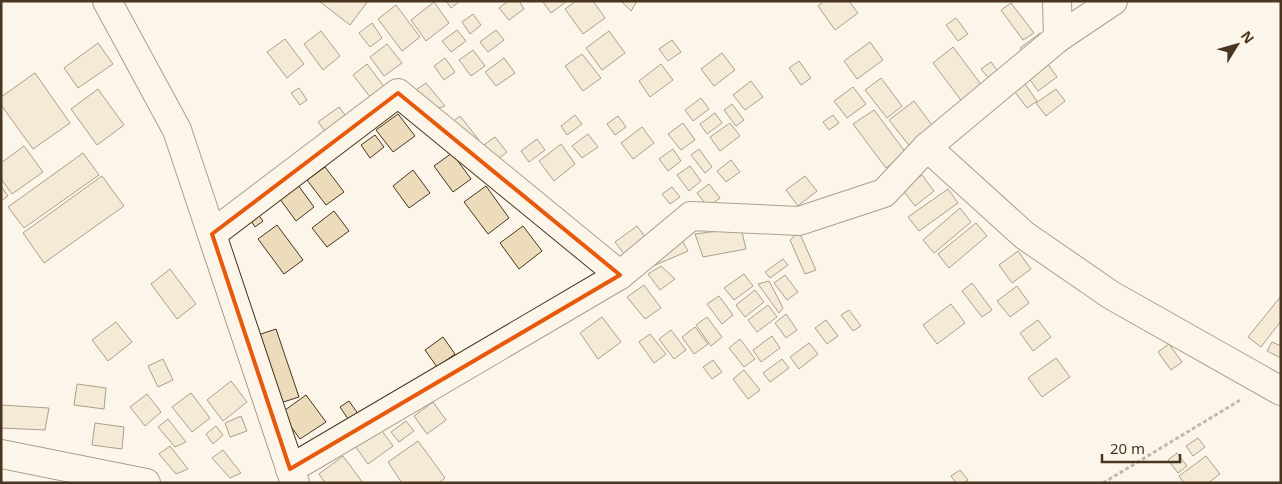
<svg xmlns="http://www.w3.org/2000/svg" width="1282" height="484" font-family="'Noto Sans',sans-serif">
<rect width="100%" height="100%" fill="#fbf6e9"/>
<!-- building -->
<g fill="#ecdcbc" stroke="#4a3520">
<path d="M319,1h49l-18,24z"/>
<path d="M446,1h14l-9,7z"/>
<path d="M508,1h11l5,8 -15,11 -10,-12z"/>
<path d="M542,1h25l-16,12z"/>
<path d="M576,1h17l12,17 -22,16 -18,-25z"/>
<path d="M621,1h16l-6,10z"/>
<path d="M824,1h25l9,12 -23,17 -17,-24z"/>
<path d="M434,2l15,21 -23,18 -15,-21z"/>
<path d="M1011,3l23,30 -11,7 -22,-30z"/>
<path d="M396,5l24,32 -18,14 -24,-32z"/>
<path d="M473,14l8,11 -11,9 -8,-12z"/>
<path d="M956,18l12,16 -10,7 -12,-16z"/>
<path d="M372,23l10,15 -12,9 -11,-14z"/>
<path d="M457,30l9,11 -15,11 -9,-11z"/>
<path d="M496,30l8,10 -16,12 -8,-10z"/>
<path d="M321,31l19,25 -17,14 -19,-26z"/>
<path d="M609,31l16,22 -23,17 -16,-22z"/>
<path d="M1040,33l7,9 -21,15 -6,-9z"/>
<path d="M285,39l19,25 -17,14 -20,-26z"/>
<path d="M672,40l9,12 -13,9 -9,-12z"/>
<path d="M870,42l13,18 -26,19 -13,-18z"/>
<path d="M98,43l15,21 -35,24 -14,-20z"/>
<path d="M387,44l15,19 -18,13 -14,-19z"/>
<path d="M953,47l33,44 -20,16 -33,-44z"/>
<path d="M473,50l12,16 -14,10 -12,-16z"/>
<path d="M722,53l13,17 -21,16 -13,-17z"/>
<path d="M582,54l19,24 -18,13 -18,-25z"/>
<path d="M1042,56l15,21 -19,14 -15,-21z"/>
<path d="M445,58l10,14 -11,8 -10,-14z"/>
<path d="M504,58l11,15 -19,13 -11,-14z"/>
<path d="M799,61l12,17 -10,7 -12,-17z"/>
<path d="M991,62l12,16 -9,7 -13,-16z"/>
<path d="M367,64l18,24 -14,10 -18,-23z"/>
<path d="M661,64l12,16 -23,17 -11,-16z"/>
<path d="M35,73l35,50 -37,26 -32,-44v-8z"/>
<path d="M881,78l21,28 -15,12 -22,-28z"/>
<path d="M751,81l12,16 -18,13 -12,-15z"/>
<path d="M426,83l19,23 -12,4 -17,-20z"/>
<path d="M1025,84l12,17 -10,7 -12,-16z"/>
<path d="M853,87l13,17 -19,14 -13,-17z"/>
<path d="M299,88l8,12 -7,5 -9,-12z"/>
<path d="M98,89l26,36 -27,20 -26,-36z"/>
<path d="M1056,89l9,12 -19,15 -10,-13z"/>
<path d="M701,98l8,11 -16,12 -8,-11z"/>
<path d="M914,101l21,28 -24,19 -22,-28z"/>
<path d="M732,104l12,16 -8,6 -12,-16z"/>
<path d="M339,107l10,13 -21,15 -10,-13z"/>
<path d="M874,110l32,43 -20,15 -33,-44z"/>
<path d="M715,113l7,10 -15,11 -7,-10z"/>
<path d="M398,114l17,22 -22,16 -17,-22z"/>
<path d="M575,115l7,9 -15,11 -6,-9z"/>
<path d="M833,115l6,8 -10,7 -6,-8z"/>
<path d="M460,116l19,24 -12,4 -17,-20z"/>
<path d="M618,116l8,11 -11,8 -8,-11z"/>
<path d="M683,123l12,17 -14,10 -13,-16z"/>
<path d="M730,123l10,13 -20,15 -10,-14z"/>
<path d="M642,127l12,16 -21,16 -12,-16z"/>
<path d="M588,134l10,13 -16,11 -10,-12z"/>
<path d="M375,135l9,12 -14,11 -9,-13z"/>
<path d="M495,137l12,15 -14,11 -12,-16z"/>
<path d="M537,139l8,11 -16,12 -8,-11z"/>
<path d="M561,144l14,20 -21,17 -15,-20z"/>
<path d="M24,146l19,26 -31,22 -11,-15v-16z"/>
<path d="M673,149l8,12 -13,10 -9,-12z"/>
<path d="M699,149l13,18 -7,6 -14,-18z"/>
<path d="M83,153l16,22 -75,53 -16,-21z"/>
<path d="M452,153l19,26 -18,13 -19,-26z"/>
<path d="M731,160l9,12 -14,10 -9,-11z"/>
<path d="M690,166l11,15 -12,10 -12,-16z"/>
<path d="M325,167l19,25 -18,13 -19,-25z"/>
<path d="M413,170l17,23 -21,15 -16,-22z"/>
<path d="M922,175l12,16 -19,15 -13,-17z"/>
<path d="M102,176l22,30 -80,57 -21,-30z"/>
<path d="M805,176l12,15 -19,15 -12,-16z"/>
<path d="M295,181l19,26 -18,14 -19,-26z"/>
<path d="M709,184l11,14 -12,9 -11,-14z"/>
<path d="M1,186l7,10 -7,5z"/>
<path d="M486,186l23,32 -21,16 -24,-32z"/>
<path d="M672,187l8,10 -10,7 -8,-10z"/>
<path d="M948,189l10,14 -39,28 -11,-14z"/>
<path d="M960,208l11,14 -37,31 -11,-13z"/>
<path d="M254,209l9,12 -8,6 -8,-13z"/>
<path d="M334,211l15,20 -22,16 -15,-19z"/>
<path d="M976,223l11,13 -38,32 -11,-14z"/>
<path d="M277,225l26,35 -19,14 -26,-35z"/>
<path d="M523,226l19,25 -23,18 -19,-26z"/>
<path d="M637,226l12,16 -22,16 -12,-16z"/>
<path d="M741,228l5,21 -43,8 -8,-23z"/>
<path d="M799,232l17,38 -11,4 -15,-34z"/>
<path d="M682,240l6,11 -51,22z"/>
<path d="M1018,251l13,18 -19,14 -13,-18z"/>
<path d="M783,259l5,6 -18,13 -5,-6z"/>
<path d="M661,266l14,13 -15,11 -12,-16z"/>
<path d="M170,269l26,35 -19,15 -26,-35z"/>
<path d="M744,274l9,12 -19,14 -10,-12z"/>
<path d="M785,275l13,17 -11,8 -13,-17z"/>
<path d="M769,281l14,27 -4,5 -21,-29z"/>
<path d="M972,283l20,27 -10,7 -20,-26z"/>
<path d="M644,285l17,23 -16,11 -18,-22z"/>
<path d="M1017,286l12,17 -19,14 -13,-16z"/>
<path d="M755,290l9,12 -19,15 -9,-12z"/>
<path d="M719,296l14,19 -11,9 -15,-20z"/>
<path d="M1281,296v25l-20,26 -13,-10z"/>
<path d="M951,304l14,19 -28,21 -14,-19z"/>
<path d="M768,305l9,12 -20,15 -9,-12z"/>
<path d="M849,310l12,16 -8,5 -12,-16z"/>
<path d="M786,314l11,16 -11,8 -11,-15z"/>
<path d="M602,317l19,25 -23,17 -18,-26z"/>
<path d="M707,317l15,20 -11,9 -15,-21z"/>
<path d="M826,320l12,16 -11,8 -12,-16z"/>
<path d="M1038,320l13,17 -18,14 -13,-18z"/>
<path d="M116,322l16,20 -24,19 -16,-21z"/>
<path d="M695,327l13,17 -14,10 -12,-17z"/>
<path d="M276,329l23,68 -25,8 -22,-68z"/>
<path d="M671,330l15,20 -12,9 -15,-20z"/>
<path d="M650,334l16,20 -12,9 -15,-21z"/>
<path d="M772,336l8,12 -19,14 -8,-12z"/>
<path d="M443,337l12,17 -18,13 -12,-17z"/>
<path d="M740,339l15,20 -11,8 -15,-19z"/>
<path d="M1272,342l9,4v12l-14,-7z"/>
<path d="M809,343l9,11 -19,15 -9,-12z"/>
<path d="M1169,344l13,18 -11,8 -13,-18z"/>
<path d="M1056,358l14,19 -28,20 -14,-19z"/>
<path d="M163,359l10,21 -15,7 -10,-21z"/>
<path d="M782,359l7,9 -19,14 -7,-9z"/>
<path d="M713,360l9,12 -10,7 -9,-12z"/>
<path d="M744,370l16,20 -12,9 -15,-20z"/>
<path d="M231,381l16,21 -24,19 -16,-21z"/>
<path d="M77,384l29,4 -2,21 -30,-4z"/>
<path d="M191,393l19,25 -18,14 -20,-25z"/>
<path d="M147,394l14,18 -16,14 -15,-19z"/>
<path d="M306,395l20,27 -26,17 -19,-26z"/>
<path d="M349,401l10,14 -9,7 -10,-15z"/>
<path d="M433,402l13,18 -19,14 -13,-18z"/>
<path d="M1,405l48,3 -4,22 -44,-2z"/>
<path d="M241,416l6,15 -17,6 -5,-14z"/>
<path d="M168,419l18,23 -11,5 -17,-20z"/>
<path d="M406,421l8,10 -15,11 -8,-10z"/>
<path d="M95,423l29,4 -2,22 -30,-4z"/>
<path d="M216,426l7,9 -10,9 -7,-10z"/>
<path d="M380,428l13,18 -25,18 -13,-18z"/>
<path d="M1198,438l7,9 -12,9 -7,-10z"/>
<path d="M418,441l27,37 -6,5h-37l-14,-21z"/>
<path d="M170,446l18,23 -12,5 -17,-20z"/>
<path d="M223,450l18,23 -11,5 -18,-20z"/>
<path d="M1177,453l10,13 -9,7 -10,-13z"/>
<path d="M343,456l20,27h-38l-6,-9z"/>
<path d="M1206,456l14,18 -12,9h-24l-5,-7z"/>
<path d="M960,470l8,10 -4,3h-8l-5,-7z"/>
</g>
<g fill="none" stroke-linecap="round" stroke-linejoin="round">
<defs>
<g id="minor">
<path d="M107,1l70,129 118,353"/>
<path d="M1058,38l55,-37"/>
<path d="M927,147l131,-109 -1,-37"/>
<path d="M212,234l186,-141 222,182 71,-59 108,5 85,-28 43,-46 97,88 87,60 170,96"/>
<path d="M1,454l145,29"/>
<path d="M290,469l330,-194"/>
</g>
</defs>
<!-- minor casing -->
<use href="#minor" stroke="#4a3520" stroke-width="30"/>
<!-- path -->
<path stroke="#7f6f5c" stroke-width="3" stroke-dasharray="4 2.5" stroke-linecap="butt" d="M1103,483l139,-84"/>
<!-- minor -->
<use href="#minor" stroke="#fbf6e9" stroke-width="28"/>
</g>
<!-- marked area -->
<path d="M0 0H1282V484H0ZM398,93l222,182 -330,194 -78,-235z" fill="#fbf6e9" fill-opacity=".55" fill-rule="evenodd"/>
<path fill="none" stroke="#e8590c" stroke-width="4" stroke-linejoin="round" d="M398,93l222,182 -330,194 -78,-235z"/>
<!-- border -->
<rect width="1282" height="484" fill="none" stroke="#4a3520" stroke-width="5"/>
<!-- north arrow -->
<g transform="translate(1237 45) rotate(53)" stroke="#fbf6e9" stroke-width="4" paint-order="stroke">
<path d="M0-4L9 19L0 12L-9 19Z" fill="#4a3520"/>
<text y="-8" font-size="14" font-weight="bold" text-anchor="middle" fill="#4a3520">N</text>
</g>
<!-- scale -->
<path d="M1102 454v8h78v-8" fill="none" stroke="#4a3520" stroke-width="2.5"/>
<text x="1110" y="454" font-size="15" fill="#4a3520" stroke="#fbf6e9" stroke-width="4" paint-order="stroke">20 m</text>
</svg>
